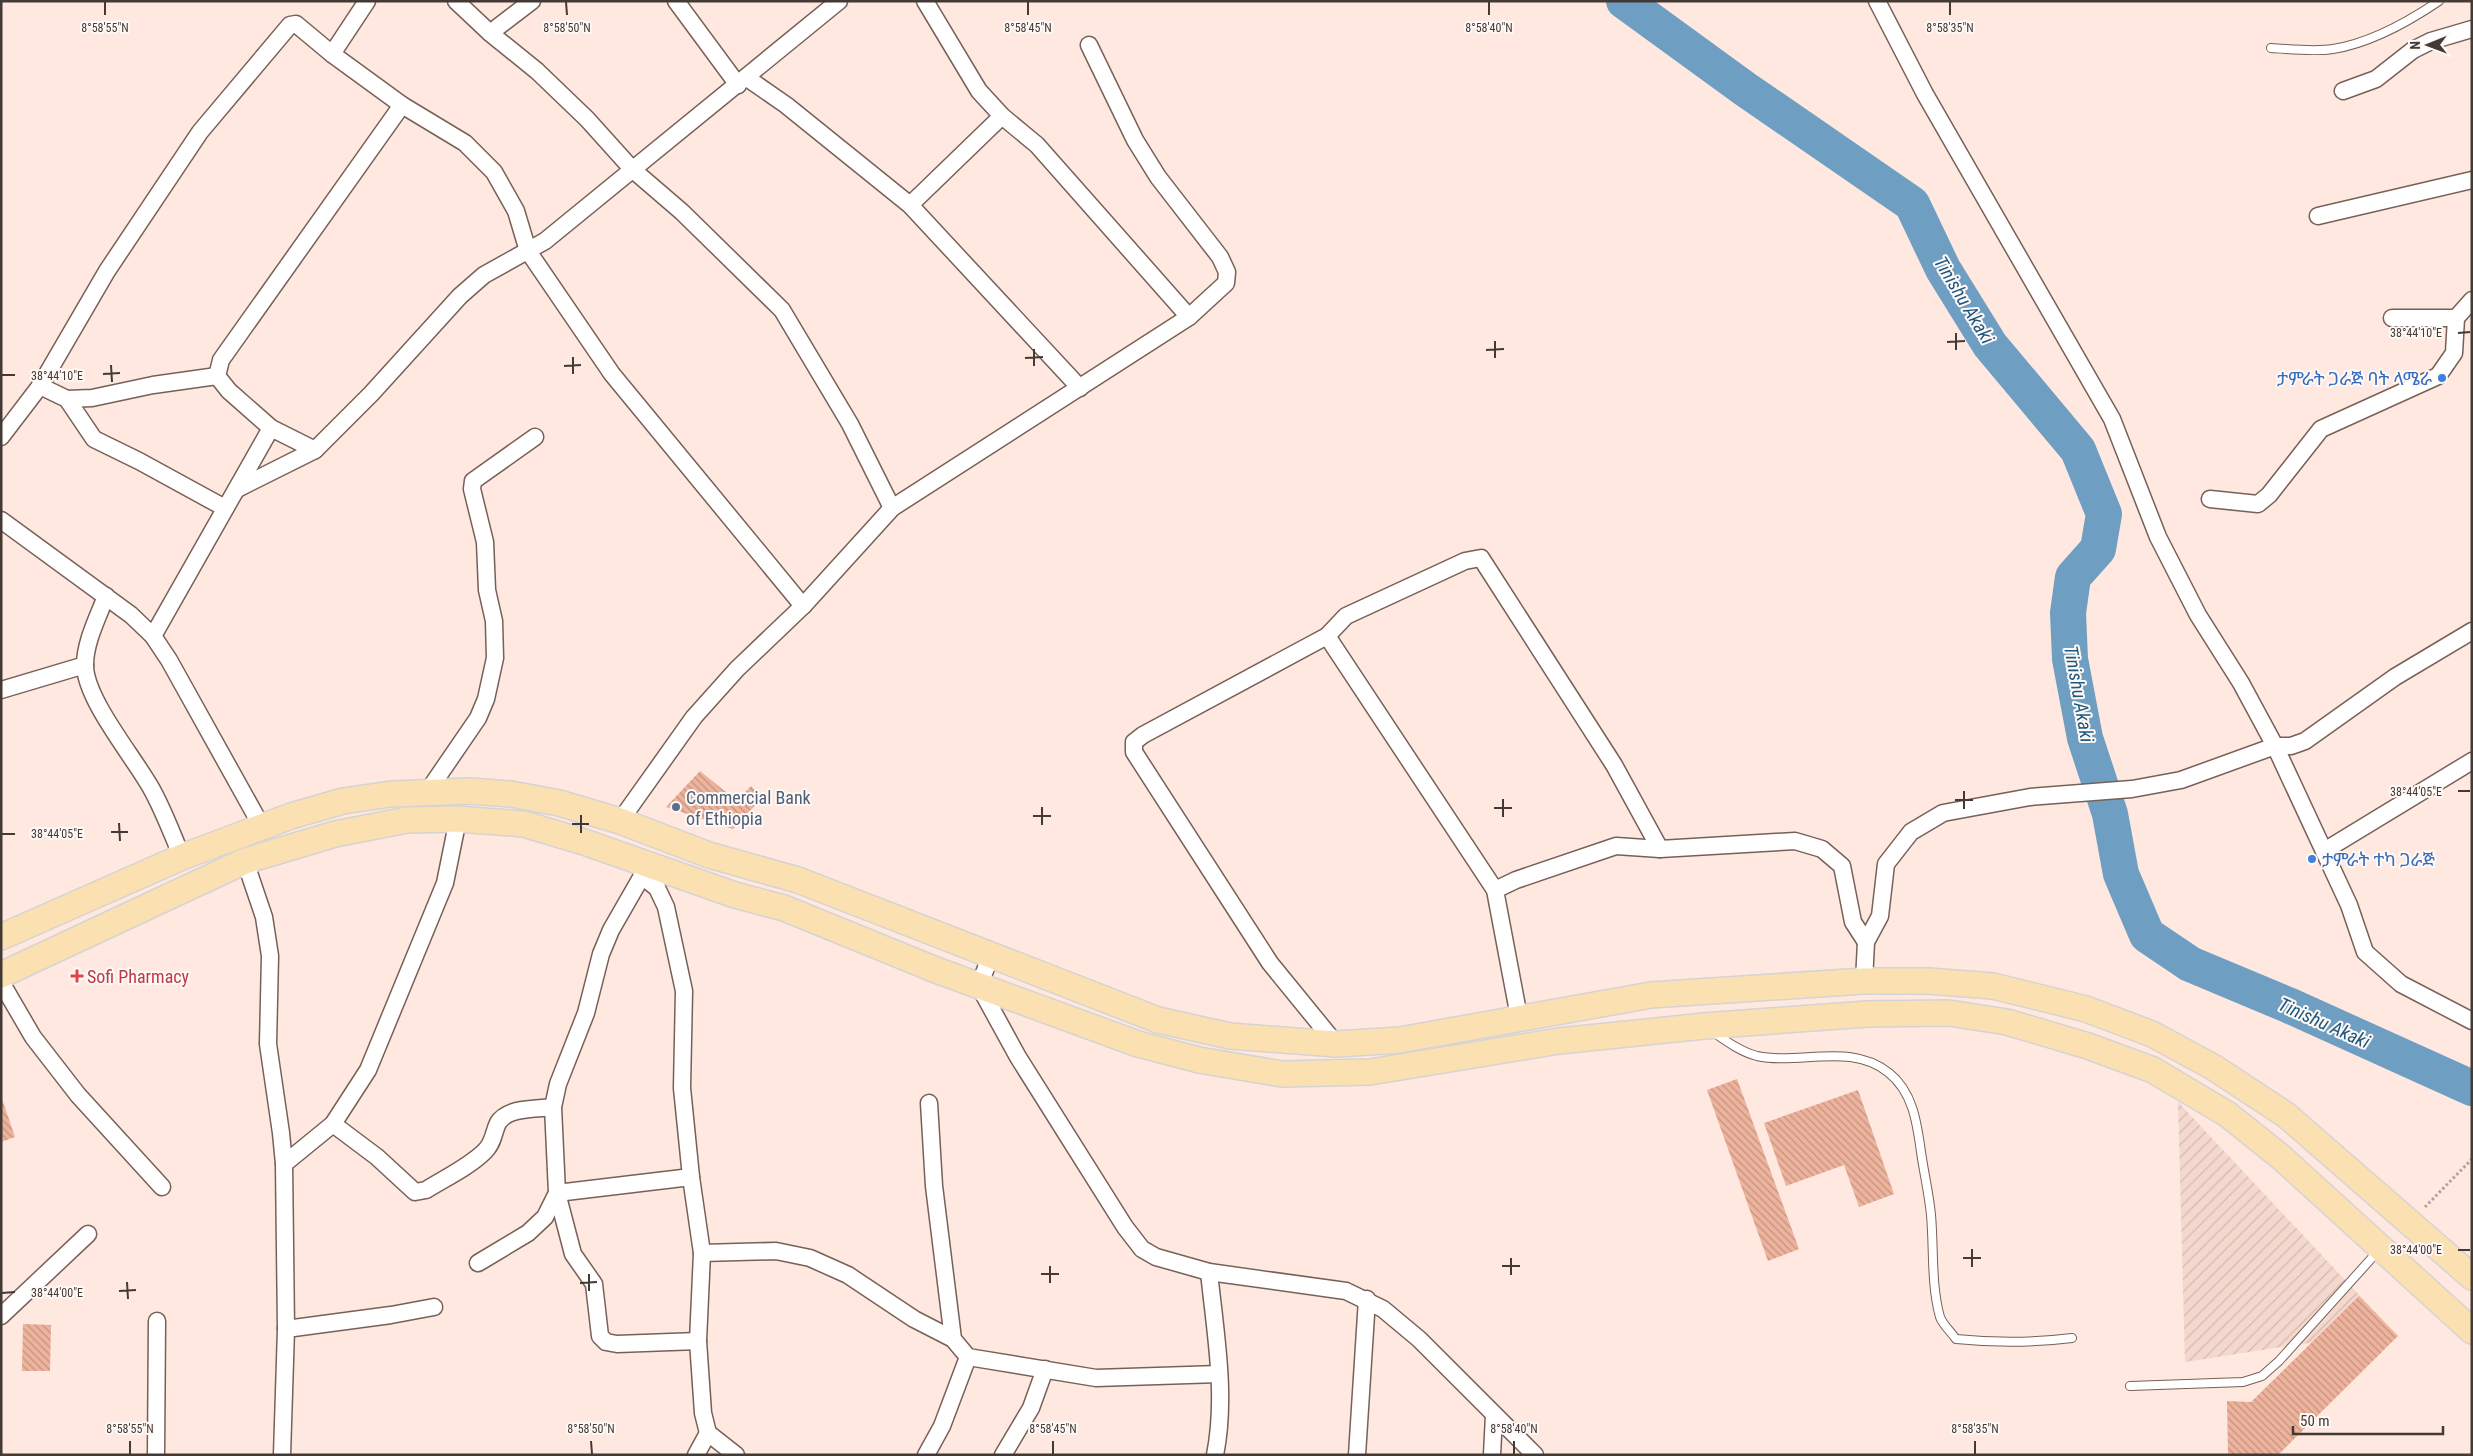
<svg xmlns="http://www.w3.org/2000/svg" width="2473" height="1456" font-family="'Roboto Condensed','Noto Sans Ethiopic',sans-serif">
<defs>
<pattern id="industrial-furrows" width="10" height="10" patternUnits="userSpaceOnUse" patternTransform="scale(1.25)"><rect width="10" height="10" fill="#f4d8ce"/><path d="M-1 1l2-2M0 10L10 0M9 11l2-2" fill="none" stroke="#d2bab2"/></pattern>
<pattern id="building-back-hatch" width="6" height="6" patternUnits="userSpaceOnUse" patternTransform="scale(1.25)"><rect width="6" height="6" fill="#edb39c"/><path d="M-1 5l2 2M0 0l6 6M5-1l2 2" fill="none" stroke="#c29380"/></pattern>
</defs>
<rect width="100%" height="100%" fill="#fee8df"/>
<!-- industrial -->
<path fill="url(#industrial-furrows)" d="M2178,1102l214,228 -207,32z"/>
<g fill="none" stroke-linecap="round" stroke-linejoin="round">
<!-- river -->
<path stroke="#6e9fc3" stroke-width="36" d="M1624,1l121,88 167,115 31,65 47,76 88,105 26,64 -6,35 -25,28 -5,36 2,46 15,79 25,76 11,60 26,61 43,29 98,41 184,83"/>
</g>
<!-- building -->
<g fill="url(#building-back-hatch)">
<path d="M700,771l37,30 14,-15 11,12 -29,31 -67,-22z"/>
<path d="M1737,1079l62,170 -31,12 -61,-171z"/>
<path d="M1858,1090l36,104 -35,13 -15,-42 -58,21 -22,-63z"/>
<path d="M1,1096l14,41 -14,5z"/>
<path d="M2359,1296l39,40 -120,119h-50l-1,-54 24,1z"/>
<path d="M23,1324l28,1 -1,46h-28z"/>
</g>
<g fill="none" stroke-linecap="round" stroke-linejoin="round">
<defs>
<g id="service">
<path d="M2271,48c20,1 42,4 62,1 38,-6 75,-27 106,-48"/>
<path d="M1713,1032c13,9 28,20 44,24 43,9 95,-14 132,17 24,19 28,50 32,79 3,21 8,42 10,63 3,34 0,70 9,102 3,8 11,15 16,22 40,4 76,4 116,-1"/>
<path d="M2130,1386l113,-4 19,-6 17,-15 100,-111"/>
</g>
<g id="minor">
<path d="M456,1l34,32 47,38 50,48 45,50 50,43 100,98 68,114 42,84"/>
<path d="M676,1l62,84"/>
<path d="M925,1l54,90 23,25 35,29 152,172"/>
<path d="M1877,1l48,93 187,325 46,118 40,78 43,68 34,63 74,159 16,47 36,32 71,37"/>
<path d="M490,33l42,-32"/>
<path d="M332,54l35,-53"/>
<path d="M747,78l39,27 124,100 170,183"/>
<path d="M2343,91l33,-12 37,-29 18,-9 41,-12"/>
<path d="M910,205l92,-89"/>
<path d="M2318,216l154,-36"/>
<path d="M2392,318h64l16,-18"/>
<path d="M217,376l4,-16 181,-255 63,38 29,29 22,39 12,40 84,123 191,232"/>
<path d="M217,376l12,15 42,37 44,22 56,-56 89,-98 24,-21 61,-34 294,-240"/>
<path d="M40,386l27,13 27,40 45,22 86,47"/>
<path d="M67,399l25,-1 61,-13 64,-9"/>
<path d="M1,437l39,-51 67,-115 93,-139 90,-107 6,-1 36,30 70,51"/>
<path d="M237,489l78,-39"/>
<path d="M2210,499l48,5 11,-9 52,-66 117,-53 16,-23 2,-35"/>
<path d="M1,520l130,95 22,21 118,-208"/>
<path d="M106,596c-8,21 -21,46 -21,69 0,34 48,91 66,123 12,21 21,46 31,69"/>
<path d="M153,636l16,24 93,167"/>
<path d="M1327,636l168,254 24,127"/>
<path d="M1,690l84,-25"/>
<path d="M428,791l50,-73 8,-19 9,-41 -1,-37 -7,-31 -2,-48 -13,-53 1,-8 62,-44"/>
<path d="M620,821l74,-104 43,-48 66,-63 89,-98 297,-191 37,-34 1,-11 -7,-15 -62,-80 -23,-37 -46,-95"/>
<path d="M2324,851l148,-90"/>
<path d="M245,861l19,56 6,39 -2,88 13,89 3,31 2,165 -4,126"/>
<path d="M645,864l-3,12 15,12 9,19 18,84 -2,97 9,89 11,76 -4,88 5,72 5,20 28,22"/>
<path d="M1495,890l21,-10 100,-34 44,3 135,-8 27,8 20,17 11,56 13,20"/>
<path d="M991,955l-12,31 39,71 107,170 17,22 14,8 53,15 137,19 37,18 36,30 116,116"/>
<path d="M1864,981l2,-39 14,-26 6,-52 25,-32 32,-19 87,-16 102,-8 49,-9 94,-34h16l14,-5 90,-64 77,-46"/>
<path d="M1,982l32,55 45,58 84,92"/>
<path d="M1336,1044l-66,-81 -136,-211v-10l9,-7 184,-99 19,-20 119,-55 16,-3 133,207 46,84"/>
<path d="M929,1103l5,83 19,153 15,18 128,21 123,-4"/>
<path d="M333,1124l44,33 38,35 11,-2c19,-12 43,-23 59,-39 9,-9 8,-18 13,-28 9,-16 40,-14 55,-16"/>
<path d="M284,1164l49,-40 35,-54 77,-187 13,-64"/>
<path d="M691,1177l-134,16 16,61 21,30 6,52 6,6 11,2 81,-3"/>
<path d="M702,1253l74,-2 34,7 38,17 66,44 39,20"/>
<path d="M478,1263l50,-30 17,-16 12,-24 -4,-86 5,-23 28,-71 15,-59 10,-24 31,-54"/>
<path d="M1209,1272c6,59 18,124 6,183"/>
<path d="M1,1316l87,-82"/>
<path d="M286,1329l105,-14 43,-8"/>
<path d="M156,1455l1,-134"/>
<path d="M696,1455l12,-22"/>
<path d="M926,1455l16,-29 26,-69"/>
<path d="M1003,1455l28,-47 14,-39"/>
<path d="M1357,1455l10,-156"/>
<path d="M1492,1455l2,-40"/>
</g>
<g id="primary">
<path d="M1,937l181,-80 109,-41 52,-15 48,-7 79,-3 41,3 48,9 61,18 89,34 89,25 360,140 72,16 106,8 64,-4 251,-45 213,-14h64l65,5 93,23 66,25 61,33 73,48 186,162"/>
<path d="M1,975l244,-114 90,-27 72,-14 51,-1 66,5 60,18 151,53 49,13 152,62 202,74 61,16 83,14 88,-2 189,-31 145,-15 163,-12 82,-1 58,9 81,24 65,24 74,44 55,44 190,173"/>
</g>
</defs>
<!-- service casing -->
<use href="#service" stroke="#776057" stroke-width="10"/>
<!-- minor casing -->
<use href="#minor" stroke="#776057" stroke-width="19"/>
<!-- primary casing -->
<use href="#primary" stroke="#d6d3d3" stroke-width="28"/>
<!-- path -->
<path stroke="#b3a29b" stroke-width="3" stroke-dasharray="2.5 2.5" stroke-linecap="butt" d="M2425,1207l47,-48"/>
<!-- service -->
<use href="#service" stroke="#fff" stroke-width="8"/>
<!-- minor -->
<use href="#minor" stroke="#fff" stroke-width="16"/>
<!-- primary -->
<use href="#primary" stroke="#fbe1b2" stroke-width="25"/>
</g>
<!-- ticks -->
<path fill="none" stroke="#433935" stroke-width="2" d="M105,2v13M566,2l1,13M1028,2v13M1489,2v13M1950,2v13M1956,333v17M2458,333l12,-1M1495,341v17M1947,342l18,-1M1034,349v17M1486,350l18,-1M573,357v17M1025,358l18,-1M111,365l1,17M564,366l17,-1M103,374l17,-1M2,375h13M1964,791v18M2458,791h12M1503,799v18M1955,800h18M1042,807v18M1494,808h18M581,815v18M1033,816h18M119,823l1,18M572,824h17M111,832h17M2,834h13M1972,1249v18M2458,1250h12M1511,1258v17M1963,1258h18M1050,1266v17M1502,1266h18M589,1274v17M1041,1274h18M127,1282l1,17M580,1283l17,-1M119,1291l17,-1M2,1293l13,-1M130,1441v13M591,1441l1,13M1053,1441v13M1514,1441v13M1975,1441v13"/>
<!-- markers -->
<g fill="#3f7fe0" stroke="#fef9f7" stroke-width="2">
<circle cx="2442" cy="378" r="5"/>
<circle cx="2312" cy="859" r="5"/>
</g>
<circle fill="#5c6f8a" stroke="#fef9f7" stroke-width="2" cx="676" cy="807" r="5"/>
<path fill="#e0444e" stroke="#fef9f7" stroke-width="2" d="M74.5 968.5h5v5h5v5h-5v5h-5v-5h-5v-5h5z"/>
<g text-anchor="middle" dominant-baseline="central" stroke-width="4" stroke-linejoin="round" paint-order="stroke">
<!-- shop labels -->
<g font-size="18" fill="#366cbe" stroke="#fef9f7" text-anchor="end">
<text x="2432" y="378">ታምራት ጋራጅ ባት ላሜራ</text>
<text x="2322" y="859" text-anchor="start">ታምራት ተካ ጋራጅ</text>
</g>
<!-- service labels -->
<g font-size="18" fill="#4e5e75" stroke="#fef9f7" text-anchor="start">
<text x="686" y="797">Commercial Bank<tspan x="686" dy="21">of Ethiopia</tspan></text>
</g>
<!-- health labels -->
<g font-size="18" fill="#be3a42" stroke="#fef9f7" text-anchor="start">
<text x="87" y="976">Sofi Pharmacy</text>
</g>
<!-- water labels -->
<g font-size="19" font-style="italic" fill="#1e587c" stroke="#fef9f7">
<text transform="translate(1964 300) rotate(59)">Tinishu Akaki</text>
<text transform="translate(2079 694) rotate(80)">Tinishu Akaki</text>
<text transform="translate(2324 1023) rotate(24)">Tinishu Akaki</text>
</g>
</g>
<g font-size="12" text-anchor="middle" fill="#433935" stroke="#fef9f7" stroke-width="4" stroke-linejoin="round" paint-order="stroke">
<text x="105" y="32">8°58'55"N</text>
<text x="567" y="32">8°58'50"N</text>
<text x="1028" y="32">8°58'45"N</text>
<text x="1489" y="32">8°58'40"N</text>
<text x="1950" y="32">8°58'35"N</text>
<text x="2416" y="337">38°44'10"E</text>
<text x="57" y="380">38°44'10"E</text>
<text x="2416" y="796">38°44'05"E</text>
<text x="57" y="838">38°44'05"E</text>
<text x="2416" y="1254">38°44'00"E</text>
<text x="57" y="1297">38°44'00"E</text>
<text x="130" y="1433">8°58'55"N</text>
<text x="591" y="1433">8°58'50"N</text>
<text x="1053" y="1433">8°58'45"N</text>
<text x="1514" y="1433">8°58'40"N</text>
<text x="1975" y="1433">8°58'35"N</text>
</g>
<!-- border -->
<rect width="2473" height="1456" fill="none" stroke="#433935" stroke-width="5"/>
<!-- north arrow -->
<g transform="translate(2428 45) rotate(269)" stroke="#fef9f7" stroke-width="4" paint-order="stroke">
<path d="M0-4L9 19L0 12L-9 19Z" fill="#433935"/>
<text y="-8" font-size="14" font-weight="bold" text-anchor="middle" fill="#433935">N</text>
</g>
<!-- scale -->
<path d="M2293 1426v8h150v-8" fill="none" stroke="#433935" stroke-width="2.5"/>
<text x="2300" y="1426" font-size="15" fill="#433935" stroke="#fef9f7" stroke-width="4" paint-order="stroke">50 m</text>
</svg>
